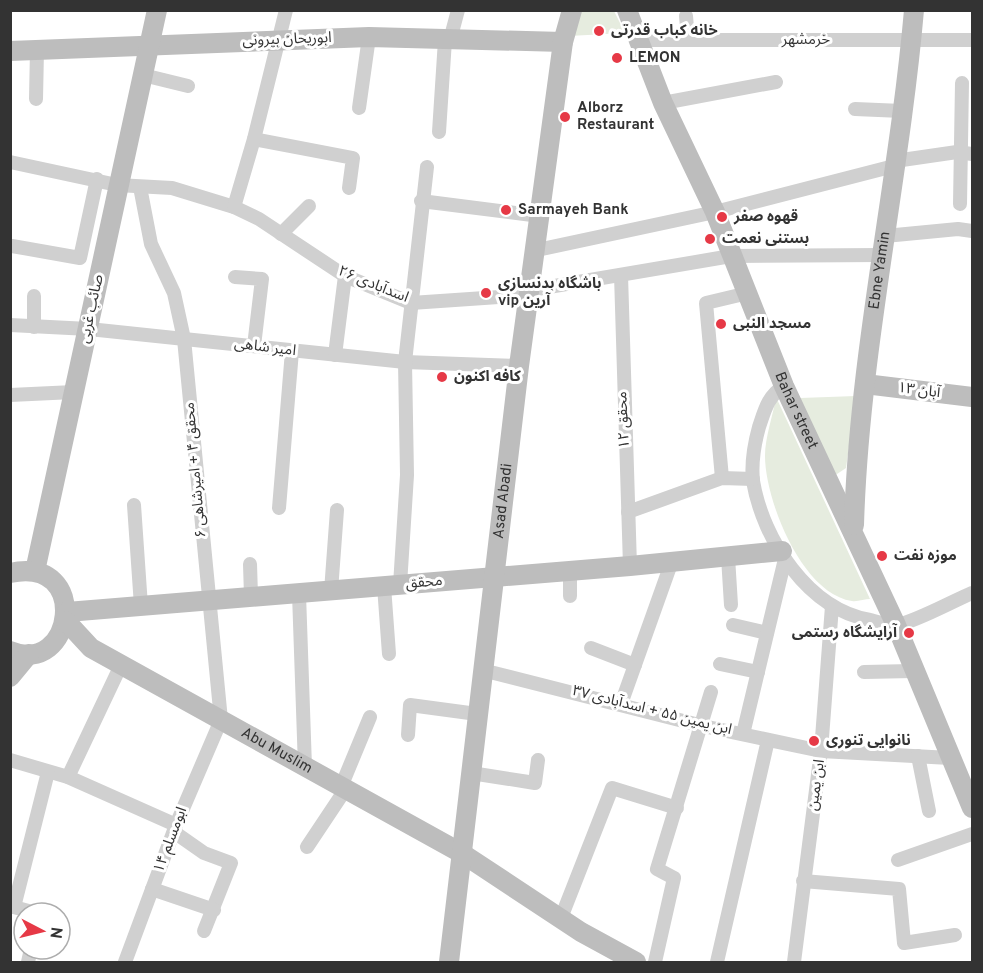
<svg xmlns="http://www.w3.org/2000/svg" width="983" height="973" font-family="Overpass,'Noto Sans Arabic',sans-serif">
<rect width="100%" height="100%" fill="#fff"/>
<!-- green -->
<g fill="#e6ecdf">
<path d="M576,11h38l11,22 -56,3z"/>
<path d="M856,396l-10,72 -12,8 -34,-78z"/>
<path d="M776,397l94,202c-5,0 -13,3 -18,2 -50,-7 -87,-101 -87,-145 0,-19 8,-40 11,-59z"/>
</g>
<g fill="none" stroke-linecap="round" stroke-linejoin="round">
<!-- street -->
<g stroke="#d0d0d0" stroke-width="14">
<path d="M686,16l2,23"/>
<path d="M450,40l8,-30"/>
<path d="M639,40h333"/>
<path d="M143,75l45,11"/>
<path d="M36,99l1,-49"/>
<path d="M663,103l113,-21"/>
<path d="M359,108l10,-71"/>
<path d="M855,109l47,2"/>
<path d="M439,132l6,-92"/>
<path d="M254,139l99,19 -4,30"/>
<path d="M895,161l62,-9 15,2"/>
<path d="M10,162l107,23 55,3 62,19 25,12 86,57 66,27 119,-8"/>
<path d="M421,201l119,15"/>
<path d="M960,204l2,-121"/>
<path d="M234,207l20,-68 32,-129"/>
<path d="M281,234l28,-28"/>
<path d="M885,236l73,-7 14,2"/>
<path d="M12,246l68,12 17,-79"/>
<path d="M537,250l178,-38 179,-46"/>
<path d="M621,275l9,291"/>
<path d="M235,277l27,2 -8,67"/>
<path d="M531,290l200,-34 151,-1"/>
<path d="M34,296v31"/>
<path d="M10,325l79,4 316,33 114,4"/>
<path d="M335,355l10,-79"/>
<path d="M784,386c-16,10 -19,23 -25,41 -5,18 -8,35 -6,54 10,59 55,128 117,139 7,2 19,6 27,5 18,-3 56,-24 75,-32"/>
<path d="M10,395l64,-3"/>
<path d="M722,478l-16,-175 42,-10"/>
<path d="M134,505l7,101"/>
<path d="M279,508l13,-157"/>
<path d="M628,512l94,-34 31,1"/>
<path d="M728,557l3,48"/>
<path d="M250,564l1,32"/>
<path d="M400,585l7,-110 -2,-113 22,-195"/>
<path d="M384,586l5,68"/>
<path d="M331,591l6,-81"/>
<path d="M299,594l6,173"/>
<path d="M570,596v-25"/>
<path d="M733,625l34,8"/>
<path d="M591,648l44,17"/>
<path d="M720,664l38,8"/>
<path d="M482,670l221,56 118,25 129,7"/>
<path d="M864,672l49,-1"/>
<path d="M621,704l51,-143"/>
<path d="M743,734l42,-175"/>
<path d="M408,735l2,-30 67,9"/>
<path d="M918,756l11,55"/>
<path d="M10,760l58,17 108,48"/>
<path d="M471,773l64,10 3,-23"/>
<path d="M68,777l53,-112"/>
<path d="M341,787l29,-70"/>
<path d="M174,832l30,21 27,10 -27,68"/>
<path d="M307,847l38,-57"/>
<path d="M898,860l74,-26"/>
<path d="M803,881l96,8 5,54 51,-8"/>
<path d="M152,889l62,21"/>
<path d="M10,906l26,7"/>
<path d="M14,907l34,-135"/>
<path d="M561,918l51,-130 65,20"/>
<path d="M28,962l3,-13"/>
<path d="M125,962l51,-137 45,-105 -37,-381 -10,-46 -23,-49 -11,-57"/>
<path d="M655,962l19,-84 -17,-9 54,-177"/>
<path d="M717,962l51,-222"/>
<path d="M794,962l27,-211 11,-145"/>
</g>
<!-- secondary -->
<g stroke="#bdbdbd" stroke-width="20">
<path id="s1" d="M627,10l36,93 52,109 69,174 112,239 76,183"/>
<path d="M10,51l359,-14 194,5"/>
<path d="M865,384l107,13"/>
<path id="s2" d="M854,525c5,-173 45,-343 60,-515"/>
<path d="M35,571l122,-561"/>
<path d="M10,573c82,-18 64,105 0,78"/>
<path d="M67,612l563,-46 152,-15"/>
<path id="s3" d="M66,621l25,27 372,206 118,78 55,30"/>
<path d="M10,677l19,-23"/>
<path id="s4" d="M449,962l70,-596 44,-324 9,-32"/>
</g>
</g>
<!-- markers -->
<g fill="#e63946" stroke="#fff" stroke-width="2">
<circle cx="599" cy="31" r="6"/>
<circle cx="617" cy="58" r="6"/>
<circle cx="565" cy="117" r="6"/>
<circle cx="506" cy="210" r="6"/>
<circle cx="722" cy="217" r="6"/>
<circle cx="710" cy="239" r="6"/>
<circle cx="486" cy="293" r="6"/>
<circle cx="721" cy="324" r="6"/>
<circle cx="442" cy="377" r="6"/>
<circle cx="882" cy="556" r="6"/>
<circle cx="909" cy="633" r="6"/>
<circle cx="814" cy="741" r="6"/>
</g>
<g text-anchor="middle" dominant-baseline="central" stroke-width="6" stroke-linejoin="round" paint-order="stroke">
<!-- poi labels -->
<g font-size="15" font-weight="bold" fill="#333" stroke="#fff" text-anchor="start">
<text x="611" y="31">خانه کباب قدرتی</text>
<text x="629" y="58">LEMON</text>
<text x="577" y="108">Alborz<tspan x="577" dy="17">Restaurant</tspan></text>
<text x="518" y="210">Sarmayeh Bank</text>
<text x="734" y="217">قهوه صفر</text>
<text x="722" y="239">بستنی نعمت</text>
<text x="498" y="284">باشگاه بدنسازی<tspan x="498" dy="17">vip آرین</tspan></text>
<text x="733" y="324">مسجد النبی</text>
<text x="454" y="377">کافه اکنون</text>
<text x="894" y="556">موزه نفت</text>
<text x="897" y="633" text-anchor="end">آرایشگاه رستمی</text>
<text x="826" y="741">نانوایی تنوری</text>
</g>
<!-- street labels -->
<g font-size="15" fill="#333" stroke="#fff">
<text transform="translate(287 40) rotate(-2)">ابوریحان بیرونی</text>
<text x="806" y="40">خرمشهر</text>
<text stroke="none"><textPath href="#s2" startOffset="256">Ebne Yamin</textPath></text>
<text transform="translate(373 285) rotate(22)">اسدآبادی ۲۶</text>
<text transform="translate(92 309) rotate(-78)">صائب غربی</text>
<text transform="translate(265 348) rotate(7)">امیر شاهی</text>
<text transform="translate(919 391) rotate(7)">۱۳ آبان</text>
<text stroke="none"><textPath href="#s1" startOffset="435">Bahar street</textPath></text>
<text transform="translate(624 420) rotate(-93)">محقق ۱۲</text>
<text transform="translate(196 470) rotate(-95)">محقق ۴ + امیرشاهی ۶</text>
<text stroke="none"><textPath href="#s4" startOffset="464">Asad Abadi</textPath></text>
<text transform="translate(424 583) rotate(-5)">محقق</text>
<text transform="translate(652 711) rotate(14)">ابن یمین ۵۵ + اسدآبادی ۳۷</text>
<text stroke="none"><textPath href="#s3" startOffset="249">Abu Muslim</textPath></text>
<text transform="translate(817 785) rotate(-82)">ابن یمین</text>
<text transform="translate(171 840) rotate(-69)">ابومسلم ۱۴</text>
</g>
</g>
<!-- border -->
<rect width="983" height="973" fill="none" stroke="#333333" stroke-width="24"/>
<!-- north arrow -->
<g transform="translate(42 931) rotate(97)"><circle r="28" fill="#ffffff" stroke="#adadad" stroke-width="1.5"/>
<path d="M0-4.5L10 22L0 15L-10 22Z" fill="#e63946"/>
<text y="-9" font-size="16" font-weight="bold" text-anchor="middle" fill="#333333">N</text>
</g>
</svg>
